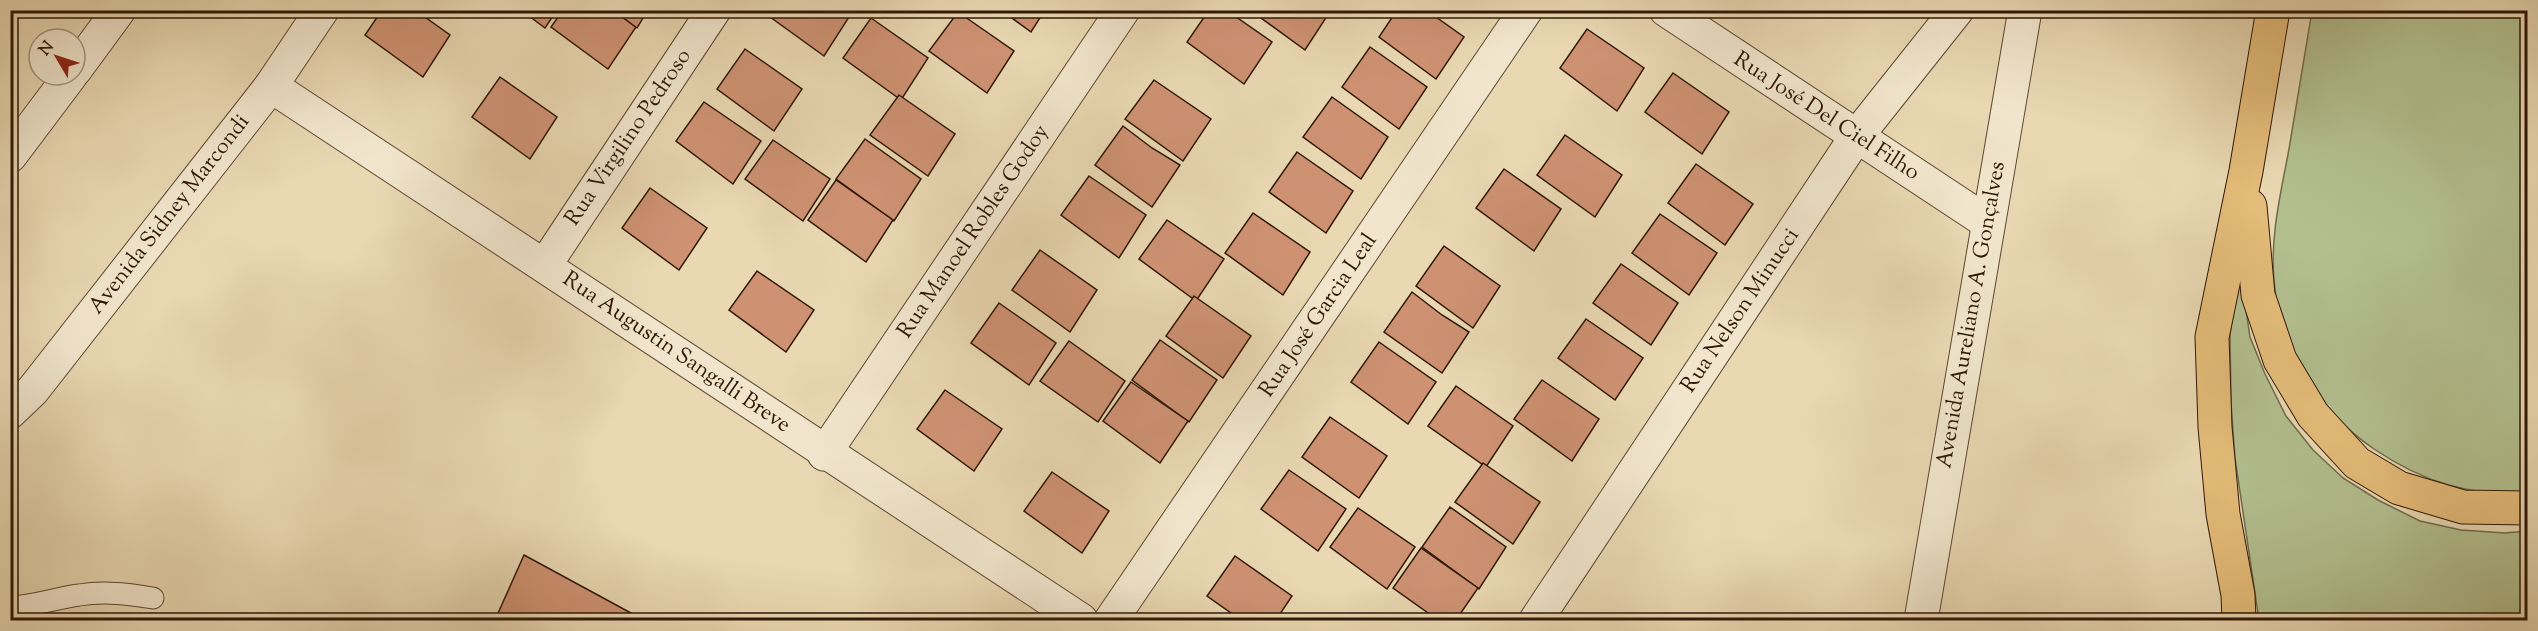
<svg xmlns="http://www.w3.org/2000/svg" width="2538" height="631" font-family="'Sorts Mill Goudy',serif">
<rect width="100%" height="100%" fill="#e9d8b2"/>
<filter id="stains"><feTurbulence type="fractalNoise" baseFrequency=".00333" numOctaves="4"/><feColorMatrix values="0 0 0 0 .2 0 0 0 0 .09 0 0 0 0 .02 0 0 0 .5 -.17"/></filter>
<radialGradient id="worn" r=".72"><stop offset=".6" stop-color="#630" stop-opacity="0"/><stop offset="1" stop-color="#630" stop-opacity=".3"/></radialGradient>
<!-- green -->
<g fill="#b3bf8f" stroke="#716b4b" stroke-width="1.5">
<path d="M2312,11h215v482c-59,3 -104,-11 -153,-44 -57,-39 -95,-100 -100,-169 -4,-44 7,-88 15,-131 8,-46 15,-92 23,-138z"/>
<path d="M2239,263l11,74 15,37 21,42 27,34 30,28 35,22 42,21 41,9 44,3 22,-2v89h-268l-24,-162 -4,-55 -1,-68z"/>
</g>
<!-- building -->
<g fill="#ce9273" stroke="#2f1707" stroke-width="1.5">
<path d="M382,10h33l35,25 -27,42 -58,-42z"/>
<path d="M521,10h36l-12,18z"/>
<path d="M563,10h49l24,17 -28,42 -57,-42z"/>
<path d="M613,10h35l-11,18z"/>
<path d="M768,10h78l5,4 -27,42 -58,-42z"/>
<path d="M1001,10h44l-14,22z"/>
<path d="M1209,10h17l46,32 -28,42 -57,-42z"/>
<path d="M1250,10h81l-26,40z"/>
<path d="M1397,10h29l38,27 -28,42 -57,-42z"/>
<path d="M958,12l56,39 -27,42 -58,-42z"/>
<path d="M871,18l57,40 -27,42 -58,-42z"/>
<path d="M1587,29l57,39 -27,43 -57,-43z"/>
<path d="M1370,47l57,40 -28,42 -57,-42z"/>
<path d="M745,49l57,40 -28,42 -57,-42z"/>
<path d="M1673,73l56,39 -27,42 -57,-42z"/>
<path d="M500,77l57,40 -27,42 -58,-42z"/>
<path d="M1154,80l57,39 -28,42 -58,-42z"/>
<path d="M899,95l56,39 -27,42 -58,-41z"/>
<path d="M1332,97l56,40 -27,42 -58,-42z"/>
<path d="M704,102l57,39 -28,43 -57,-43z"/>
<path d="M1123,126l29,22 28,17 -28,42 -57,-42z"/>
<path d="M1565,135l57,40 -27,42 -58,-42z"/>
<path d="M865,139l56,40 -27,42 -58,-42z"/>
<path d="M773,140l57,39 -27,42 -58,-42z"/>
<path d="M1297,152l56,39 -27,42 -57,-41z"/>
<path d="M1696,164l57,40 -28,41 -57,-42z"/>
<path d="M1504,169l57,40 -27,42 -58,-43z"/>
<path d="M1089,176l57,39 -27,43 -58,-43z"/>
<path d="M836,180l57,40 -27,42 -58,-42z"/>
<path d="M650,188l57,40 -28,42 -57,-42z"/>
<path d="M1253,213l57,39 -27,43 -58,-42z"/>
<path d="M1660,214l57,39 -28,42 -57,-42z"/>
<path d="M1167,220l57,39 -28,42 -57,-42z"/>
<path d="M1444,246l56,40 -27,42 -57,-42z"/>
<path d="M1040,250l57,40 -27,42 -58,-42z"/>
<path d="M1621,264l57,39 -27,42 -58,-42z"/>
<path d="M757,271l57,39 -28,42 -57,-42z"/>
<path d="M1412,292l30,23 27,17 -27,41 -58,-41z"/>
<path d="M1194,296l57,40 -28,42 -57,-42z"/>
<path d="M999,303l57,40 -27,42 -58,-42z"/>
<path d="M1586,319l57,39 -28,42 -57,-42z"/>
<path d="M1160,340l57,40 -28,42 -57,-42z"/>
<path d="M1069,341l56,40 -27,41 -58,-41z"/>
<path d="M1379,342l57,40 -28,42 -57,-42z"/>
<path d="M1542,380l57,39 -27,42 -58,-42z"/>
<path d="M1131,382l57,39 -28,42 -57,-42z"/>
<path d="M1456,386l57,40 -27,41 -58,-41z"/>
<path d="M945,390l57,39 -28,42 -57,-42z"/>
<path d="M1330,417l57,39 -28,42 -57,-41z"/>
<path d="M1483,463l57,39 -27,42 -58,-42z"/>
<path d="M1289,470l57,39 -28,42 -57,-42z"/>
<path d="M1052,472l57,39 -27,42 -58,-42z"/>
<path d="M1450,507l56,40 -27,42 -57,-42z"/>
<path d="M1358,508l57,39 -28,42 -57,-42z"/>
<path d="M1421,548l57,40 -22,32h-18l-45,-32z"/>
<path d="M524,555l118,64 -1,1h-146z"/>
<path d="M1235,556l57,40 -16,24h-35l-34,-24z"/>
</g>
<g fill="none" stroke-linecap="round" stroke-linejoin="round">
<defs>
<path id="service" d="M10,607c24,-1 46,-9 69,-12 26,-4 49,-1 74,3"/>
<g id="minor">
<path d="M1666,10l321,212"/>
<path d="M75,70l44,-60"/>
<path d="M271,86c271,177 539,358 810,534"/>
<path d="M10,156l61,-81"/>
<path d="M545,265l169,-255"/>
<path d="M10,412l23,-22 238,-304 51,-76"/>
<path d="M824,454l299,-444"/>
<path d="M1111,620l415,-610"/>
<path d="M1536,620l320,-483 101,-127"/>
<path d="M1921,620l104,-610"/>
</g>
<g id="trunk">
<path d="M2250,206l8,89 22,65 33,55 44,48 42,25 64,19 65,1"/>
<path d="M2239,620l-1,-25 -15,-81 -8,-87 -3,-90 34,-166 27,-161"/>
</g>
</defs>
<!-- service casing -->
<use href="#service" stroke="#5e4732" stroke-width="23"/>
<!-- minor casing -->
<use href="#minor" stroke="#5e4732" stroke-width="35"/>
<!-- trunk casing -->
<use href="#trunk" stroke="#2f1707" stroke-width="35"/>
<!-- service -->
<use href="#service" stroke="#f1e6cd" stroke-width="21"/>
<!-- minor -->
<use href="#minor" stroke="#f1e6cd" stroke-width="33"/>
<!-- trunk -->
<use href="#trunk" stroke="#e4bc79" stroke-width="33"/>
</g>
<g text-anchor="middle" dominant-baseline="central" stroke-width="4.5" stroke-linejoin="round" paint-order="stroke">
<!-- street labels -->
<g font-size="22" fill="#2f1707" stroke="#f1e6cd">
<text transform="translate(1826 117) rotate(33)">Rua José Del Ciel Filho</text>
<text transform="translate(629 138) rotate(-56)">Rua Virgilino Pedroso</text>
<text transform="translate(170 215) rotate(-52)">Avenida Sidney Marcondi</text>
<text transform="translate(974 232) rotate(-56)">Rua Manoel Robles Godoy</text>
<text transform="translate(1741 311) rotate(-56)">Rua Nelson Minucci</text>
<text transform="translate(1972 315) rotate(-80)">Avenida Aureliano A. Gonçalves</text>
<text transform="translate(1319 316) rotate(-56)">Rua José Garcia Leal</text>
<text transform="translate(676 353) rotate(34)">Rua Augustin Sangalli Breve</text>
</g>
</g>
<!-- margin -->
<rect width="2538" height="631" fill="none" stroke="#e9d8b2" stroke-width="36"/>
<rect x="12" y="12" width="2514" height="607" fill="none" stroke="#2f1707" stroke-width="3"/>
<rect x="18" y="18" width="2502" height="595" fill="none" stroke="#2f1707" stroke-width="1.5"/>
<!-- north arrow -->
<g transform="translate(57 57) rotate(309)"><circle r="28" fill="#f1e6cd" stroke="#a3937e" stroke-width="1.5"/>
<path d="M0-4.5L10 22L0 15L-10 22Z" fill="#8f2418"/>
<text y="-9" font-size="16" font-weight="bold" text-anchor="middle" fill="#2f1707">N</text>
</g>
<rect width="100%" height="100%" filter="url(#stains)"/>
<rect width="100%" height="100%" fill="url(#worn)"/>
</svg>
